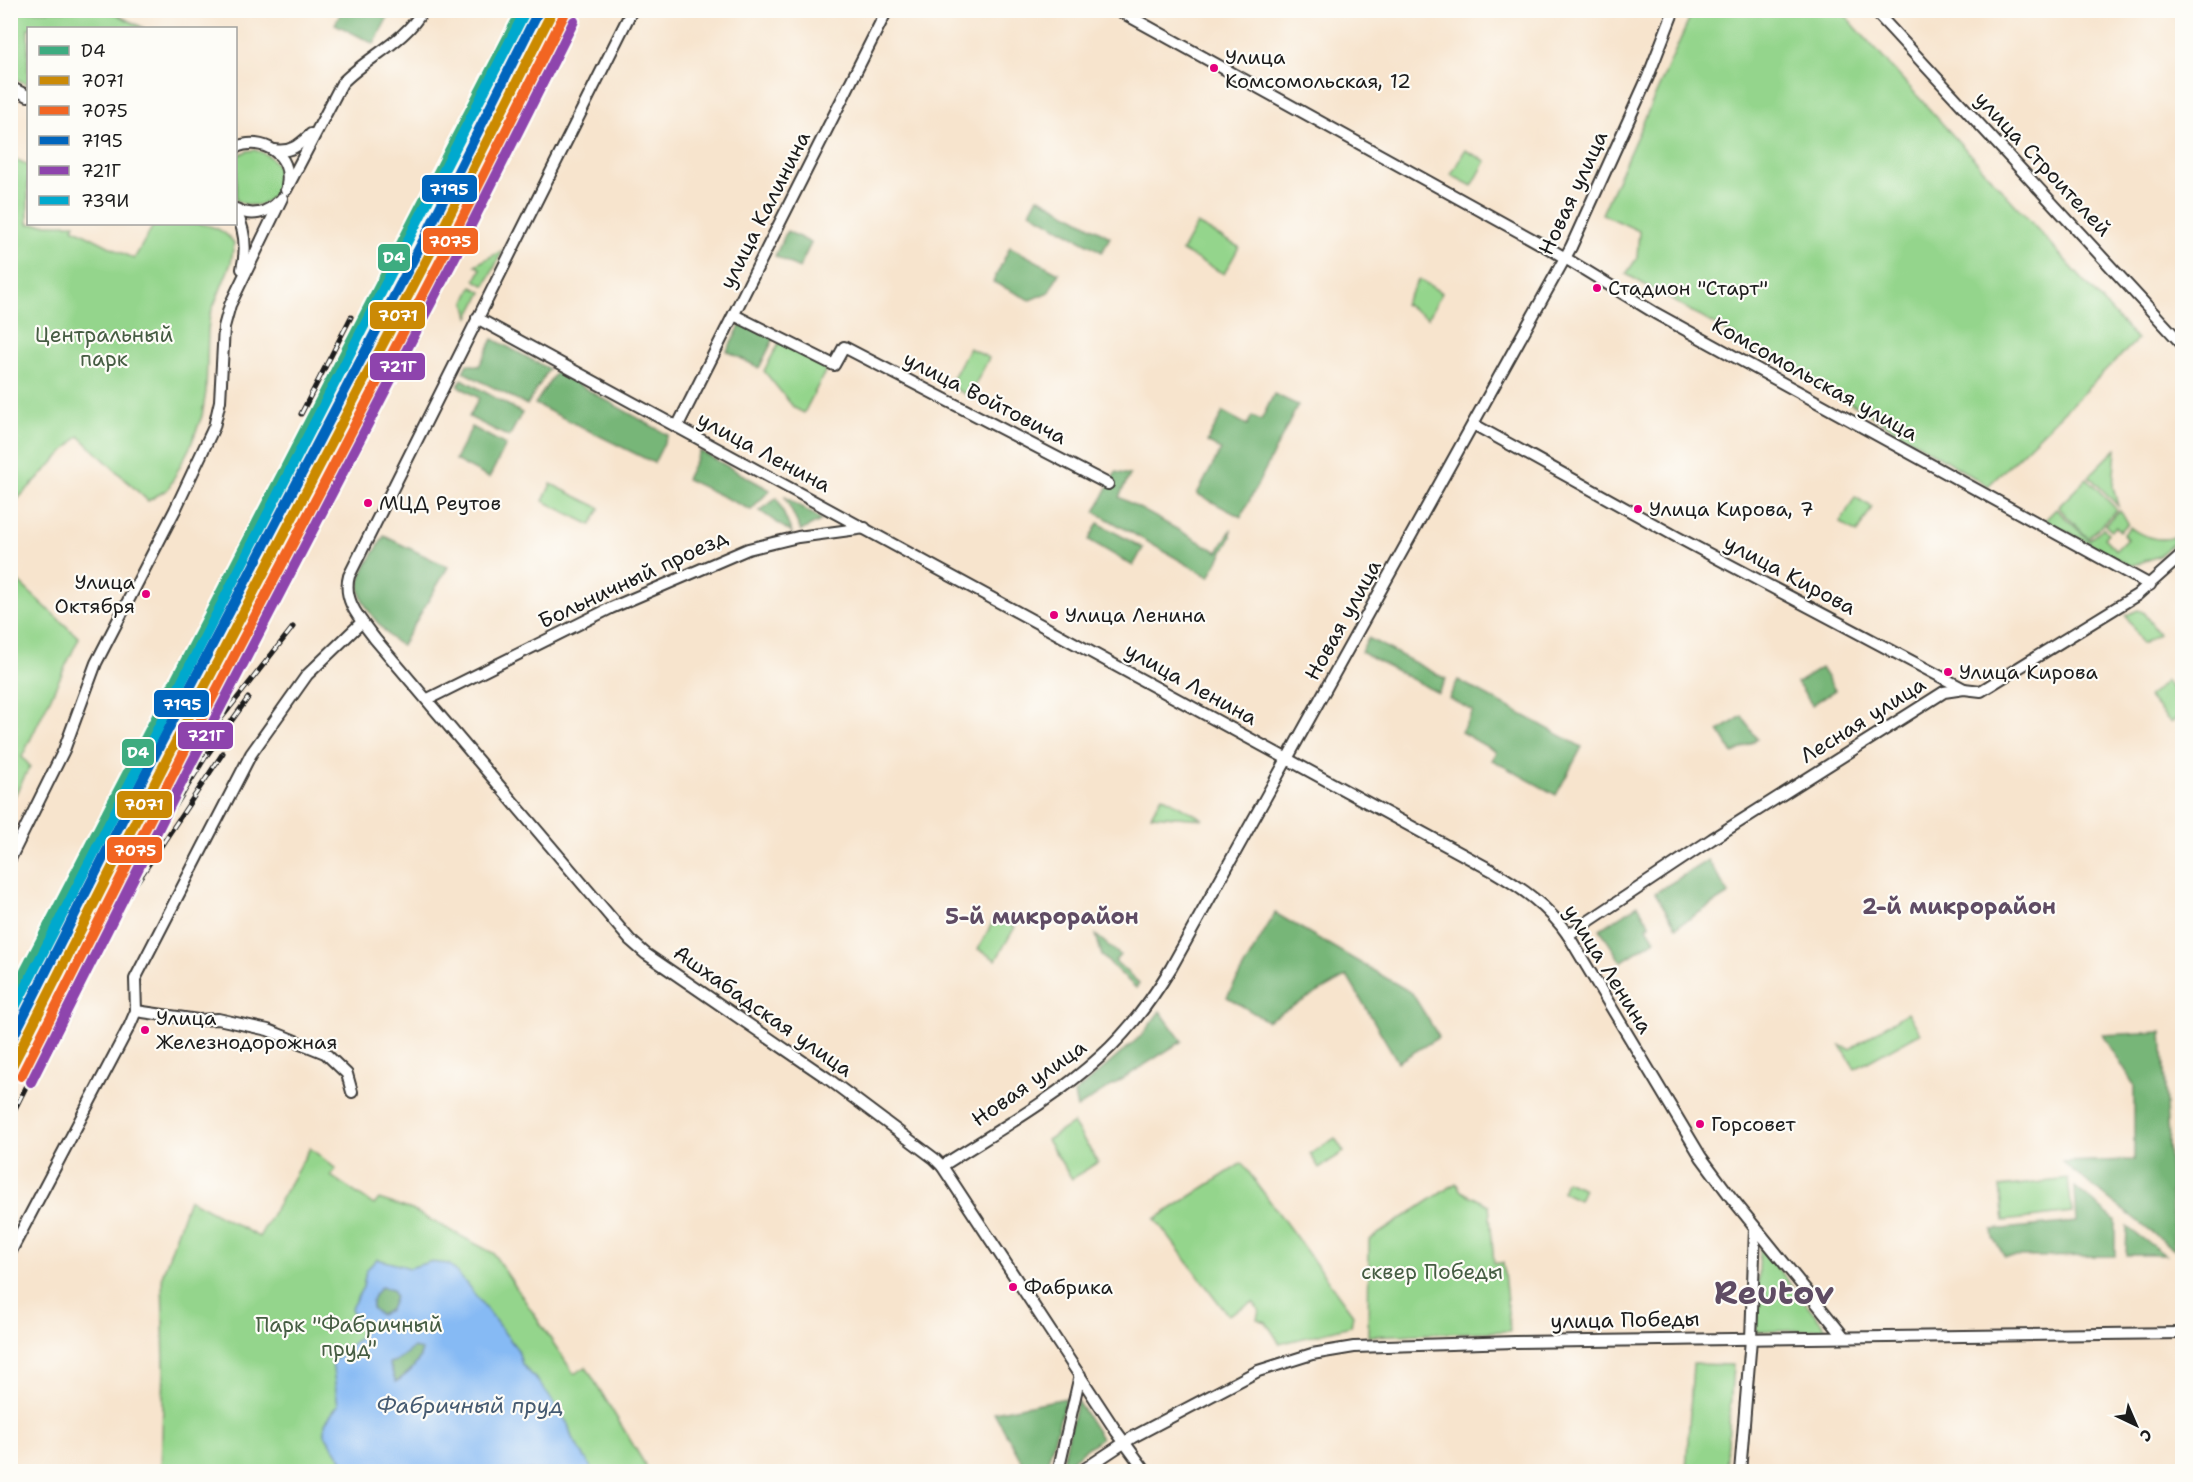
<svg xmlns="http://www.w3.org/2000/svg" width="2193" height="1482" font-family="'Shantell Sans',sans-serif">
<rect width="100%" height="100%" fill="#fdfcf7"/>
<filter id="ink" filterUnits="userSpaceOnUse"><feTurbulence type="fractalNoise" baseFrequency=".0167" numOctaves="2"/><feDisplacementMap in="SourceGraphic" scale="12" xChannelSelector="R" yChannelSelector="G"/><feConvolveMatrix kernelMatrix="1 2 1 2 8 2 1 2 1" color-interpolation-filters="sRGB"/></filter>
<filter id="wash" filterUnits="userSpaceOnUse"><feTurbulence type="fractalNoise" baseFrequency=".008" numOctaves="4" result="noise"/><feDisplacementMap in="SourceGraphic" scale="24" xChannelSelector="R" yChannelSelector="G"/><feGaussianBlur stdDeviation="1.35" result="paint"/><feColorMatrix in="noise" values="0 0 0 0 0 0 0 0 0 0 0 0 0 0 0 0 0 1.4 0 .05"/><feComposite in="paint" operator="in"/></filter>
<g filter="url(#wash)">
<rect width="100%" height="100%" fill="#f7e4cd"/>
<!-- green -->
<g fill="#94d58c" stroke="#587854" stroke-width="1.5">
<path d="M10,11h99l35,17h-116v57l-17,-9z"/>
<path d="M1693,11h148l296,329 -149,146 -149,-90 -213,-122 11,-16 2,-27 -37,-17z"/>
<path d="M254,150c46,9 22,74 -18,50v-44l11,-5z"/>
<path d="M1465,150l21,11 -14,25 -21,-11z"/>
<path d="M13,158l15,7v59h47l-2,4 61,31 20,-35c27,-1 62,-7 80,19l-3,20 -21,52 -2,15 -2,62 -4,24 -12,31 -22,42 -20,12 -69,-65 -68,70 -1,-344z"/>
<path d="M1197,224l42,23 -15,27 -42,-23z"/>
<path d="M503,250l-18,36 -10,-6 6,-11 -6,-4z"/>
<path d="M1419,279l23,14 -14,25 -24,-14z"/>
<path d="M472,287l10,5 -13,25 -4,-15z"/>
<path d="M780,341l48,25 -24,47 -10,-5 -30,-37z"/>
<path d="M969,348l20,10 -20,38 -20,-10z"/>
<path d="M2116,449l-3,38 5,19 -29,-30z"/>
<path d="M2087,478l30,32 -29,28 -30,-31z"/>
<path d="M551,484l49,24 -9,17 -48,-24z"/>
<path d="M1855,497l17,10 -15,26 -17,-10z"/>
<path d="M2056,509l33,31 14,-12 5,5 -4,5 12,12 11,-11 -4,-5 7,-7c15,12 36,17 52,6v2l-23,21 -28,10 -86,-46z"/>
<path d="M2120,510l8,14 -8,7 -4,-4 -5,4 -6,-6z"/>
<path d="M11,575l68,63 -57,119 8,9 -19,37z"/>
<path d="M2138,610l5,2 16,22 -17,10 -16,-29z"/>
<path d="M2166,681l16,19v12l-11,11 -23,-26z"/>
<path d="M1162,796l41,23 -52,-4z"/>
<path d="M996,916l19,11 -19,33 -18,-11z"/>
<path d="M1908,1012l12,21 -65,36 -14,-23 9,3z"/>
<path d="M1073,1123l25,39 -26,17 -25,-39z"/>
<path d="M1335,1138l9,14 -25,16 -9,-14z"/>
<path d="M310,1148l26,21 -5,7 43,29 5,-6 33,11 81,43 81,121 12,-7 63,104 -488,1 3,-106 -2,-90 27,-77 70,38z"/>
<path d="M1242,1163l111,152 -2,11 -71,18 -14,-22 -9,-3 2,-9 -6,-8 -25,13 -73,-96z"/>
<path d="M2068,1179l4,34 -68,8 -4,-34z"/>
<path d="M1566,1181l18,8 -5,11 -17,-8z"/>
<path d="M1456,1183l5,8 28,14 5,58h9l7,68 -142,5 1,-96z"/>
<path d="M1760,1247l67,82 -71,3z"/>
<path d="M1693,1364l40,1 -7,106h-40z"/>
</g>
<!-- forest -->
<g fill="#77b678" stroke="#4a694a" stroke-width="1.5">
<path d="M342,11v-1l49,1 -17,33 -39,-20z"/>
<path d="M1038,197l72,40 -8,15 -72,-40z"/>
<path d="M787,231l24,12 -12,25 -24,-12z"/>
<path d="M1010,247l49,26 -10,19 -19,8 -37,-18z"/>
<path d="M742,322l32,16 -15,30 -32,-17z"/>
<path d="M493,339l56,30 -22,36 -64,-33 4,-8 12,2z"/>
<path d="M556,372l112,63 -14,28 -119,-59z"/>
<path d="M462,379l60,34 -13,24 -40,-20 10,-19 -21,-12z"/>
<path d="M1274,394l24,11 -57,112 -44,-23 24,-44 -14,-8 16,-30 24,13 5,-9 9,4z"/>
<path d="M472,427l34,18 -17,33 -34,-18z"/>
<path d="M700,451l70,39 -19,20 -65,-31z"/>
<path d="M1116,472l14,3 -11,22 99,55 13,-22v7l-22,40 -114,-65z"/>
<path d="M785,497l37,23 -21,11z"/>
<path d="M777,498l15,35 -32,-22z"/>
<path d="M1098,523l45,25 -10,18 -44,-26z"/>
<path d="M384,536l64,31 -46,78c-11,-4 -16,-13 -24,-22 -33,-39 -16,-48 6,-87z"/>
<path d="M1368,638l78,41 -8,14 -77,-41z"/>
<path d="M1821,668l14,22 -23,15 -15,-22z"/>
<path d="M1458,680l124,67 -26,48 -64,-35 4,-8 -35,-20 12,-21 -24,-13z"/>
<path d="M1742,716l15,23 -24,15 -14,-23z"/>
<path d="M1708,860l21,34 -53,33 -21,-34z"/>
<path d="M1638,905l12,20 -3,2 8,13 -34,22 -21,-33z"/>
<path d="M1275,913l137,80 27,44 -41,25 -51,-86 -80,45 -40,-24z"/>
<path d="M1096,935l24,20 -5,6 24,22 -3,5 -34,-32z"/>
<path d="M1160,1011l22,30 -105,67 -3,-14 68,-59z"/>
<path d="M2162,1032l12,218 -112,-88 72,-2v-75l-31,-50z"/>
<path d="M2075,1187l40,33v36l-110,1 -12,-19 -1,-8 85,-8z"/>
<path d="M2127,1227l38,28h-39z"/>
<path d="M381,1287l11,3 3,7 -5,13 -10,5 -8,-7c-1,-10 2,-13 9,-21z"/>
<path d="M413,1347l9,3c-4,16 -13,23 -26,32l-7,-20 7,-1z"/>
<path d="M1066,1398l-21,73h-18l-33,-59z"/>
<path d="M1077,1401l24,37 -40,30z"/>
</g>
<!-- water -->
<path fill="#86baf4" stroke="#516b88" stroke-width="1.5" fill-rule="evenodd" d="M377,1259l33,9 19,-6 20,2 16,18 53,68 4,14 21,23 25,37 4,14 22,33h-244l-25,-36v-12l13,-18 -6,-43 29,-26c4,-12 -7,-17 -10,-28l12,-21 3,-17zM381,1287l11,3 3,7 -5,13 -10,5 -8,-7c-1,-10 2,-13 9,-21zM413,1348l9,2c-4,16 -13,23 -26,32l-7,-19 7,-2z"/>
</g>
<g filter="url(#ink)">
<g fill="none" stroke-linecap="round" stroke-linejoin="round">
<defs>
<g id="minor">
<path d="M632,10l-283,566c-7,25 12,44 26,63l255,301 16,14 181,124 108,81 7,7 174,265 30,41"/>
<path d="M1118,10l434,240 103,63 495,272"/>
<path d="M1874,10l308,334"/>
<path d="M10,87l18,9"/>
<path d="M236,147c26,-11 57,7 51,38"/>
<path d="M274,150c17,3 25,-5 37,-16"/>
<path d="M286,190l56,-107c25,-26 63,-41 81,-73"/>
<path d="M236,209c15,8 31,5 43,-8"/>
<path d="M236,212c9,18 11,37 6,57"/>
<path d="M734,315l100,50 10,-18 264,137"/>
<path d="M477,318l1016,553c29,17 56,36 75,64l133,222 29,39 114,141"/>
<path d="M1473,424l204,113 287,152"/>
<path d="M677,427l210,-417"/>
<path d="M428,699l183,-91 137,-59 50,-12 67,-9"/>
<path d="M10,859l54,-109 32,-87 79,-153 39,-83 6,-26 4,-74 6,-22 52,-107"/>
<path d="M1568,935l144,-96 232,-147 20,-3 17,2 156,-96 45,-40"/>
<path d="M136,1011l62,9 20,-1 50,11 57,23 22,21 5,18"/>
<path d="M942,1166c53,-34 111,-66 158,-109 29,-26 51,-56 71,-89l400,-721 77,-170 26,-67"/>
<path d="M10,1253l120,-228 6,-14 -1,-32 116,-225 56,-79 55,-53"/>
<path d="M1058,1472l22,-97"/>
<path d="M1080,1472l53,-35 125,-66 54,-17 42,-7 161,-5 667,-9"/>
<path d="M1740,1472l11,-133 4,-111"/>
</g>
</defs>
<!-- minor casing -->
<use href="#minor" stroke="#3d3a37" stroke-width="14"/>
<!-- minor -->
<use href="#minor" stroke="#fff" stroke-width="10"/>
<defs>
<g id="rail">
<path d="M301,414l50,-97"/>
<path d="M326,429l49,-92"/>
<path d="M165,823l40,-65 43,-60"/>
<path d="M132,850l39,-99"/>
<path d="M123,903l100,-150"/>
<path d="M10,1119l80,-159 35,-77 64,-121 31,-42 73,-93"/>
</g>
</defs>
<!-- rail casing -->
<use href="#rail" stroke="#1c1c1c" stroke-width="5"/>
<!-- rail -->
<use href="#rail" stroke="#fdfcf7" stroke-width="3" stroke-dasharray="9" stroke-linecap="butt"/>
<defs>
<path id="rail-1" d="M10,1000l512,-990"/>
<path id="rail-2" d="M10,1070l161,-319 264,-507 118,-234"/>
<path id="rail-3" d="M21,1076l161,-320 264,-506 118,-235"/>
<path id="rail-4" d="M10,1043l150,-298 264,-506 115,-229"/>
<path id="rail-5" d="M31,1082l161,-320 264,-507 118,-234"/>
<path id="rail-6" d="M10,1017c170,-337 346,-670 516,-1007"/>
</defs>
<!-- rail-1 casing -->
<use href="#rail-1" stroke="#fdfcf7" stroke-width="15"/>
<!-- rail-2 casing -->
<use href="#rail-2" stroke="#fdfcf7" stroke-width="15"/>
<!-- rail-3 casing -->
<use href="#rail-3" stroke="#fdfcf7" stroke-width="15"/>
<!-- rail-4 casing -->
<use href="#rail-4" stroke="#fdfcf7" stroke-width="15"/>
<!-- rail-5 casing -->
<use href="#rail-5" stroke="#fdfcf7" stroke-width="15"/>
<!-- rail-6 casing -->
<use href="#rail-6" stroke="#fdfcf7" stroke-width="15"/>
<!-- rail-1 -->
<use href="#rail-1" stroke="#3dac80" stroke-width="10"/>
<!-- rail-2 -->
<use href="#rail-2" stroke="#cb8a06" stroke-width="10"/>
<!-- rail-3 -->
<use href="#rail-3" stroke="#f26522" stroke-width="10"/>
<!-- rail-4 -->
<use href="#rail-4" stroke="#0065bd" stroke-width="10"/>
<!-- rail-5 -->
<use href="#rail-5" stroke="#8e44ad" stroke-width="10"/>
<!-- rail-6 -->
<use href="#rail-6" stroke="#00a9ce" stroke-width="10"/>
</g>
</g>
<!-- markers -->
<g fill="#e5007d" stroke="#fdfcf7" stroke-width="2">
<circle cx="1214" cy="68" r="5"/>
<circle cx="1597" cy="288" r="5"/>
<circle cx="368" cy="503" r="5"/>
<circle cx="1638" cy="509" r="5"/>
<circle cx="146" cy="594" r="5"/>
<circle cx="1054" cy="615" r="5"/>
<circle cx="1948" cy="672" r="5"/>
<circle cx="145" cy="1030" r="5"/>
<circle cx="1700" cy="1124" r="5"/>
<circle cx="1013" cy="1287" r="5"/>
</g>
<g text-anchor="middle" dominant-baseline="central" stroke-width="4.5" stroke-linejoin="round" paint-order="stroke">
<!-- bus labels -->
<g font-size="20" fill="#1c1c1c" stroke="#fdfcf7" text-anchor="start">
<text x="1225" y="57">Улица<tspan x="1225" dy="24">Комсомольская, 12</tspan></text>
<text x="1608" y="288">Стадион "Старт"</text>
<text x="379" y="503">МЦД Реутов</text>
<text x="1649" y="509">Улица Кирова, 7</text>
<text x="135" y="582" text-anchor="end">Улица<tspan x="135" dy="24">Октября</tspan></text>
<text x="1065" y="615">Улица Ленина</text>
<text x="1959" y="672">Улица Кирова</text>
<text x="156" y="1018">Улица<tspan x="156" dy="24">Железнодорожная</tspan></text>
<text x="1711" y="1124">Горсовет</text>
<text x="1024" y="1287">Фабрика</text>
</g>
<!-- street labels -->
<g font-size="21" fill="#1c1c1c" stroke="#fdfcf7">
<text transform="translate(2043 164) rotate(47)">улица Строителей</text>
<text transform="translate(1573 193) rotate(-65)">Новая улица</text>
<text transform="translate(765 210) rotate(-63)">улица Калинина</text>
<text transform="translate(1815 379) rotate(29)">Комсомольская улица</text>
<text transform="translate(985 398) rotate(27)">улица Войтовича</text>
<text transform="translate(764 452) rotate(28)">улица Ленина</text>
<text transform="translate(1790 575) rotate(28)">улица Кирова</text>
<text transform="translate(633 579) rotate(-25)">Больничный проезд</text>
<text transform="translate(1343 620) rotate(-61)">Новая улица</text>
<text transform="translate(1191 684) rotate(29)">улица Ленина</text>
<text transform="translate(1863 720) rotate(-32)">Лесная улица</text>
<text transform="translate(1608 969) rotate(58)">улица Ленина</text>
<text transform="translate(763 1011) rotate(35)">Ашхабадская улица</text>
<text transform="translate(1029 1083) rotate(-35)">Новая улица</text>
<text transform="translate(1625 1320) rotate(-1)">улица Победы</text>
</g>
<!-- park labels -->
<g font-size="21" fill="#465d43" stroke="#fdfcf7">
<text x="104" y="335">Центральный<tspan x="104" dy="24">парк</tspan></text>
<text x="1432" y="1272">сквер Победы</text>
<text x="349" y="1325">Парк "Фабричный<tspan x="349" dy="24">пруд"</tspan></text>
</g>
<!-- neighbourhood labels -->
<g font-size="22" font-weight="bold" fill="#5f4c64" stroke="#fdfcf7">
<text x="1959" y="906">2-й микрорайон</text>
<text x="1042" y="916">5-й микрорайон</text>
</g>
<!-- water labels -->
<g font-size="22" font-style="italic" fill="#465b72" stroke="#fdfcf7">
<text x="470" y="1405">Фабричный пруд</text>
</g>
<!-- town labels -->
<g font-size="33" font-weight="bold" fill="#5f4c64" stroke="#fdfcf7">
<text x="1774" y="1292">Reutov</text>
</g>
</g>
<g stroke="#fdfcf7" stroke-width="2">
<rect x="421" y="174" width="57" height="29" rx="6" fill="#0065bd"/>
<rect x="422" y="227" width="57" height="28" rx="6" fill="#f26522"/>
<rect x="377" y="243" width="34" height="29" rx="6" fill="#3dac80"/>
<rect x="369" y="301" width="57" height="29" rx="6" fill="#cb8a06"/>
<rect x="369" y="352" width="57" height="29" rx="6" fill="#8e44ad"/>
<rect x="153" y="689" width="57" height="29" rx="6" fill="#0065bd"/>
<rect x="177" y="721" width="57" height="29" rx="6" fill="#8e44ad"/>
<rect x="121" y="738" width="34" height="29" rx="6" fill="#3dac80"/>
<rect x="116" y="790" width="57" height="29" rx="6" fill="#cb8a06"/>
<rect x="106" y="836" width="57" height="28" rx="6" fill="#f26522"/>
</g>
<g font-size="16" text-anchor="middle" font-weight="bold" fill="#fff">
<text x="449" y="195">7195</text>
<text x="450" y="247">7075</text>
<text x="394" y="263">D4</text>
<text x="398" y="321">7071</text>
<text x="398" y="372">721Г</text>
<text x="182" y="710">7195</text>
<text x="206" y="741">721Г</text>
<text x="138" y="758">D4</text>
<text x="144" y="810">7071</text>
<text x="135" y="856">7075</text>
</g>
<!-- margin -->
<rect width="2193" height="1482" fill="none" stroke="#fdfcf7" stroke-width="36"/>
<!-- legend -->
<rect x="27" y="27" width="210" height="198" fill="#fdfcf7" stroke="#a3a29f" stroke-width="1.5"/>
<rect x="39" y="46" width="30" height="9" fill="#3dac80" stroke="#a3a29f" stroke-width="1.5"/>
<text x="81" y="57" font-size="18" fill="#1c1c1c">D4</text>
<rect x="39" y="76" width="30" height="9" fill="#cb8a06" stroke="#a3a29f" stroke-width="1.5"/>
<text x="81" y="87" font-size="18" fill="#1c1c1c">7071</text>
<rect x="39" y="106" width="30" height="9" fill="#f26522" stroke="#a3a29f" stroke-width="1.5"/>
<text x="81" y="117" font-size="18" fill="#1c1c1c">7075</text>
<rect x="39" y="136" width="30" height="9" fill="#0065bd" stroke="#a3a29f" stroke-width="1.5"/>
<text x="81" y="147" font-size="18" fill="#1c1c1c">7195</text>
<rect x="39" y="166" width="30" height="9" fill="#8e44ad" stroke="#a3a29f" stroke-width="1.5"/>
<text x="81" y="177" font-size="18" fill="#1c1c1c">721Г</text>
<rect x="39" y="196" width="30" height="9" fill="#00a9ce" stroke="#a3a29f" stroke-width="1.5"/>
<text x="81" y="207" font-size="18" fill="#1c1c1c">739И</text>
<!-- north arrow -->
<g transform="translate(2136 1425) rotate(136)" stroke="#fdfcf7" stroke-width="4.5" paint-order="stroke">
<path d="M0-4.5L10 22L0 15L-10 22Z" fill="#1c1c1c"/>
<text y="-9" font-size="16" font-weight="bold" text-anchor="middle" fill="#1c1c1c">С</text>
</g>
</svg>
